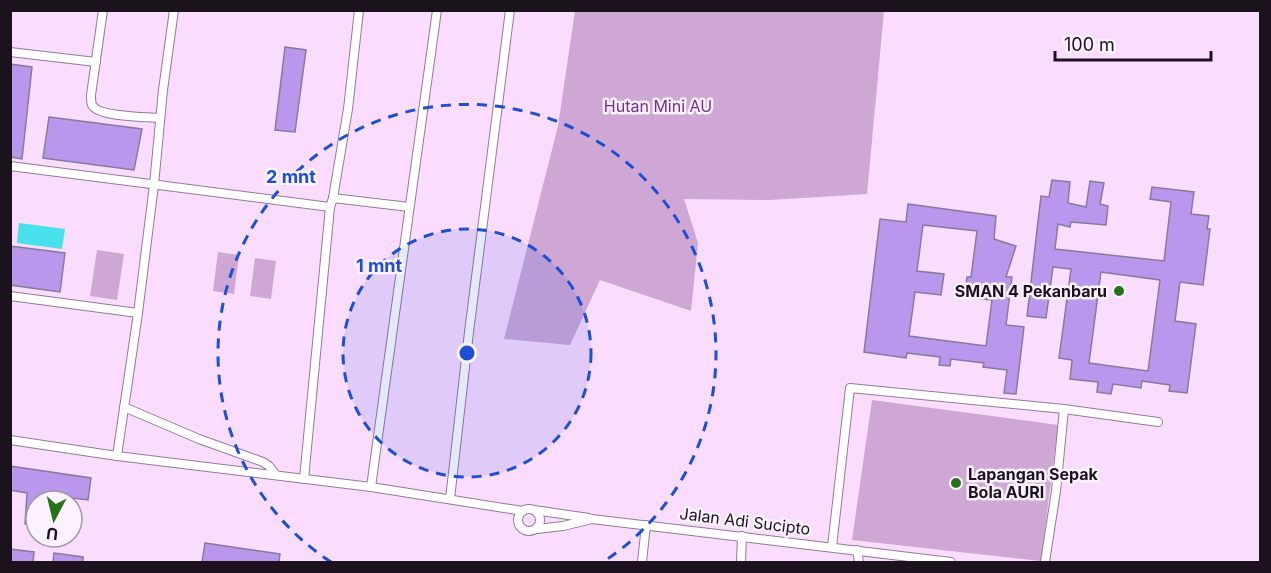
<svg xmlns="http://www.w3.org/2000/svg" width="1271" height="573" font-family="Inter,sans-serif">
<rect width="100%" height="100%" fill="#fadcff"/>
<!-- green -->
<g fill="#cea7d5">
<path d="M575,11h309l-17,183 -97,6 -86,-1 14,44 -7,68 -91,-31 -30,65 -66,-6 54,-213z"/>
<path d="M97,250l27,4 -7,46 -27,-4z"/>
<path d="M218,252l21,3 -5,39 -21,-3z"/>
<path d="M255,258l21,3 -5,38 -21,-3z"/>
<path d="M872,400l186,25 -17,136 -189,-21z"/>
</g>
<!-- water -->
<path fill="#48e0ea" d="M19,223l46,6 -3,20 -45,-6z"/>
<!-- building -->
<g fill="#b897ed" stroke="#877a9e" stroke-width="1.5" fill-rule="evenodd">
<path d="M285,47l21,3 -11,82 -20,-2z"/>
<path d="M10,64l22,3 -10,92 -12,-2z"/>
<path d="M49,117l93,12 -8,41 -91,-12z"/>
<path d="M1052,180l18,2 -2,21 18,4 4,-26 14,2 -4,21 8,2 -2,19 -35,-3 -1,5 -12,-3 -3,25 109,12 7,-59 -21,-3 2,-12 42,5 -3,22 18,2 -2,13h3l-7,56 -23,-3 -5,39 21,3 -9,69 -18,-2 1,-6 -28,-4 -1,7 -28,-4 -2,10 -14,-2 1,-10 -28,-3 2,-19 -13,-2 12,-89 -18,-2 -7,51 -19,-2 14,-120 8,1zM1101,272l59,8 -12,91 -59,-8z"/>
<path d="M908,204l88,12 -2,23 22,7 -10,31h6l-6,48 18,2 -8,67 -12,-1 3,-23 -24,-3 1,-4 -33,-4 -1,7 -11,-1 1,-8 -33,-4 -1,5 -42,-6 16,-133 26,3zM923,225l54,6 -6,46h-4l-3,20 28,3 -6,46 -77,-10 6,-44 26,3 3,-21 -27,-3z"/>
<path d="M10,246l55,7 -5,39 -50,-7z"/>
<path d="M10,466l81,12 -3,22 -41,-5 -1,6h-10v25l-11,-2 2,-31 -17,-3z"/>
<path d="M205,543l75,11 -1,8h-77z"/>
<path d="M10,549l24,3 -1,10h-23z"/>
<path d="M54,553l29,4v5h-30z"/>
</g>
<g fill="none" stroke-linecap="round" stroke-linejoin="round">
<defs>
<g id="street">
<path d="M103,10l-12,85c0,3 0,7 1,10 6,12 54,12 68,13"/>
<path d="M10,52l86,10"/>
<path d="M10,166l320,41"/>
<path d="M333,198l76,9"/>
<path d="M10,296l128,17"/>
<path d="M124,407l75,32 64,23 6,4 7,9"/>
<path d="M10,440l107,16 254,31 152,24"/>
<path d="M117,456l21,-143 16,-128 9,-95 11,-80"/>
<path d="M304,479l26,-272 3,-9 15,-89 11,-99"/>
<path d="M371,487l66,-477"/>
<path d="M450,499l19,-167 41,-322"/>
<circle cx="529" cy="520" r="11"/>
<path d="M534,510l55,8"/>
<path d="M537,529l26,-3 29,-7 359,43"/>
<path d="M832,547l18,-159 214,21 94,13"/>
<path d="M857,550l2,12"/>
<path d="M642,562l4,-37"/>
<path d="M741,562l1,-26"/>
<path d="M1045,562l11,-71 8,-82"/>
</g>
</defs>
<!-- street casing -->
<use href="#street" stroke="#947998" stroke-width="10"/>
<!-- street -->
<use href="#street" stroke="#fff" stroke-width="8"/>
</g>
<!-- distance rings -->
<circle cx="467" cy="353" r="124" fill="#1d4ed8" fill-opacity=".12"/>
<g fill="none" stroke="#1d4ed8" stroke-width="3" stroke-dasharray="10 8">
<circle cx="467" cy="353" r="124"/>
<path d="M331 562A249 249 0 1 1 603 562"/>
</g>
<!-- markers -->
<g fill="#257319" stroke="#fcf1fe" stroke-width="2">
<circle cx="1119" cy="291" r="6"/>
<circle cx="956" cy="483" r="6"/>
</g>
<g text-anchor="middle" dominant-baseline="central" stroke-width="5" stroke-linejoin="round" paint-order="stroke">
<!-- park labels -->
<g font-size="16" fill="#792e87" stroke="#fcf1fe">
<text x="658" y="106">Hutan Mini AU</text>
</g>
<!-- poi labels -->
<g font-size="16" font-weight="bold" fill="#1c121e" stroke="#fcf1fe" text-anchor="end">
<text x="1107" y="291">SMAN 4 Pekanbaru</text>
<text x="968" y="474" text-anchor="start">Lapangan Sepak<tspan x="968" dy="18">Bola AURI</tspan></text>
</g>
<!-- street labels -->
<g font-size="16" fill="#1c121e" stroke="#fcf1fe">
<text transform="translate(745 521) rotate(7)">Jalan Adi Sucipto</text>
</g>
</g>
<circle cx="467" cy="353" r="9" fill="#1d4ed8" stroke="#fcf1fe" stroke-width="3"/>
<g font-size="18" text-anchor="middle" font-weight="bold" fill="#1d4ed8" stroke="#fcf1fe" stroke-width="5" stroke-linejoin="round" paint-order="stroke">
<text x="291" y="183">2 mnt</text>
<text x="379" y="272">1 mnt</text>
</g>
<!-- border -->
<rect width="1271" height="573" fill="none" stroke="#1c121e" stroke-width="24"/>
<!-- north arrow -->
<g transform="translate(54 519) rotate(187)"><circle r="28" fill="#fcf1fe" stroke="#a298a4" stroke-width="1.5"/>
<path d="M0-4.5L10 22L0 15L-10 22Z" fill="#257319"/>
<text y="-9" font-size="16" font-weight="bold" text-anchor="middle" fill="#1c121e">U</text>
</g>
<!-- scale -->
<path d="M1055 51v9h156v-9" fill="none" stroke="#1c121e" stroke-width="3"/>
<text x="1064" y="51" font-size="18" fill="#1c121e" stroke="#fcf1fe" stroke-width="4.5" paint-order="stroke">100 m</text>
</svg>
